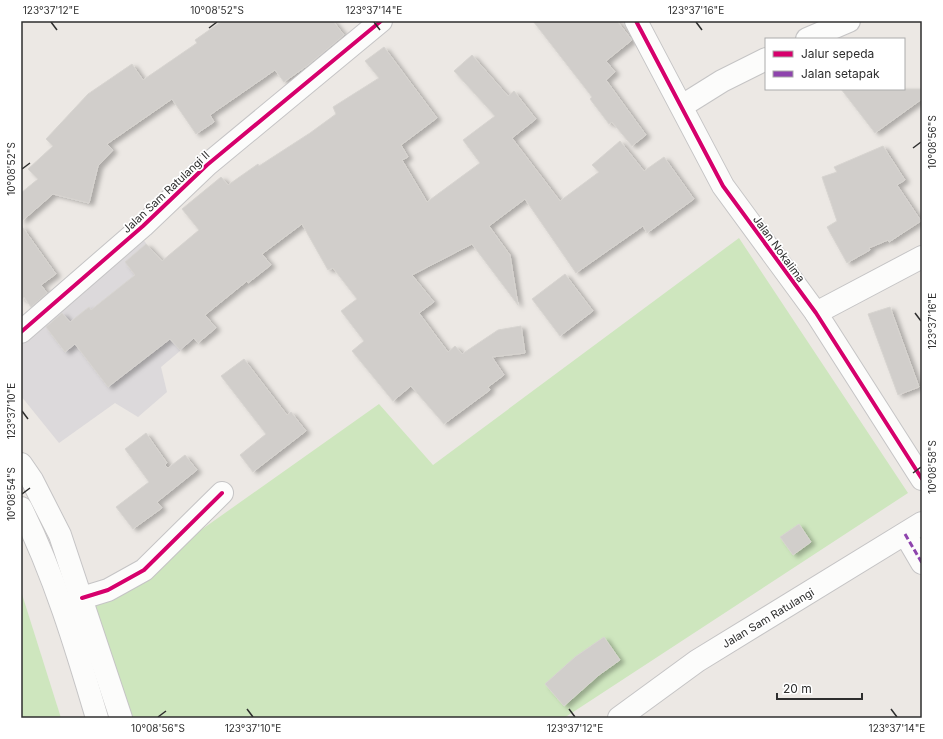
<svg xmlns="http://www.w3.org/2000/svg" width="943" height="739" font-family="Inter,sans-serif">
<defs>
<filter id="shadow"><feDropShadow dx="4.5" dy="2.5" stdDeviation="2" flood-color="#0004"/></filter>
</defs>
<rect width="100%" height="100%" fill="#ece8e4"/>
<!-- industrial -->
<path fill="#dcd9db" d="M141,237l71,87 -51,43 6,25 -29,25 -23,-14 -56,40 -38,-47v-59z"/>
<!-- green -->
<g fill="#cee6be">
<path d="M739,238l169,255 -344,225h-436l-33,-113 284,-201 54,61z"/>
<path d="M21,591l40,127h-40z"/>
</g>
<!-- building -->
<g fill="#d1cecb" stroke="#d7d4d0" filter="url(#shadow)">
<path d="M222,21h111l11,14 -36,30 -24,17 -9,-12 -65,45 4,7 -18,12 -24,-35 -65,45 6,6 -15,16 -9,37 -36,-9 -32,28v-29l17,-14 -10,-10 25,-23 -7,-7 42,-45 44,-30 11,16 54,-37 -2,-3z"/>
<path d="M533,21h84l15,19 -26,21 9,11 -9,8 40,55 -14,11 -20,-24 -3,2 -19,-25 2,-2z"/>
<path d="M384,47l53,71 -36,27 7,12 -6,3 25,42 53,-39 -17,-23 32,-24 -41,-45 18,-16 36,41 6,-5 22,28 -24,19 48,63 39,-29 -7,-7 28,-24 24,30 20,-14 30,42 -47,34 -4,-7 -67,47 -51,-74 -36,27 21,29 8,50 -46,-61 -60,31 22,27 -15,11 29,39 7,-6 7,8 36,-24 23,-4 4,27 -33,4 12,18 -16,12 2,3 -46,34 -33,-38 -18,15 -41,-50 12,-10 -23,-30 16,-12 -24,-31 -5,2 -26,-46 -40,30 9,11 -23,18 -1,-2 -42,34 11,13 -18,15 -4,-5 -14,12 -10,-11 -62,48 -33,-43 -10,8 -19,-25 16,-14 8,9 19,-15 2,3 44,-35 -10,-13 21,-18 16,17 37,-31 -17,-21 39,-32 7,8 30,-21 1,2 51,-33 26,-19 -3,-7 46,-29 -14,-17z"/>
<path d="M841,89h81v10l-47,34z"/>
<path d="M883,146l22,34 -8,5 24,36 -32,21 -1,-2 -19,8 1,2 -23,13 -20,-36 10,-6 -15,-44 15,-5 -3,-5z"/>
<path d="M21,225l35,49 -15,11 6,8 -16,14 -7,-10 -3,3z"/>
<path d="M565,274l28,37 -33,25 -28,-37z"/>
<path d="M890,307l29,80 -21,8 -30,-81z"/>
<path d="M244,359l43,56 4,-3 15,19 -53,41 -13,-17 26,-21 -45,-58z"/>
<path d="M146,433l21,30 -2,2 3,3 17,-13 12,15 -40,32 5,6 -29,21 -17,-22 33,-25 -24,-33z"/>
<path d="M799,524l12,18 -18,13 -13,-18z"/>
<path d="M604,637l16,23 -21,15 -35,31 -19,-22 30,-27z"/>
</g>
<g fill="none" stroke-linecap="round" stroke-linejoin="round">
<defs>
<g id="minor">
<path d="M636,21l87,165 93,127 106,166"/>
<path d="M807,39l42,-18"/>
<path d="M682,106l40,-25 44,-22"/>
<path d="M816,313l106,-56"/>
<path d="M905,534l17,29"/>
<path d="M82,598l26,-8 36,-20 78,-77"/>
</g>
<path id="tertiary" d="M21,332l122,-106 64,-61 174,-144"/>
<g id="secondary">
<path d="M21,464l11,16 28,55 61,183"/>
<path d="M21,508c33,66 55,139 76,210"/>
<path d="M619,718l78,-57 225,-138"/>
</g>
</defs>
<!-- minor casing -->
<use href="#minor" stroke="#c5c4c5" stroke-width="24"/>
<!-- tertiary casing -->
<use href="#tertiary" stroke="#c5c4c5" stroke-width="24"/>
<!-- secondary casing -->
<use href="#secondary" stroke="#c5c4c5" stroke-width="24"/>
<!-- minor -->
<use href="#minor" stroke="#fcfcfb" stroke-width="22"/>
<!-- tertiary -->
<use href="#tertiary" stroke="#fcfcfb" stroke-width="22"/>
<!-- secondary -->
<use href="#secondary" stroke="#fcfcfb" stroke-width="22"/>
<!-- quiet -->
<path stroke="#8e44ad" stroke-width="3" stroke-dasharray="6 3" stroke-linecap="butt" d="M905,534l17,29"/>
<defs>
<g id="cycleway">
<path d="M636,21l87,165 93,127 106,166"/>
<path d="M21,332l122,-106 64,-61 174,-144"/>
<path d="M82,598l26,-8 36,-20 78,-77"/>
</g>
</defs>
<!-- cycleway casing -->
<use href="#cycleway" stroke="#fff" stroke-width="6"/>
<!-- cycleway -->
<use href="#cycleway" stroke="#d6006c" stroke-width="4"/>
</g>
<!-- ticks -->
<path fill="none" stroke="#2e2e2e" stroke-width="1.5" d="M51,22l6,8M374,22l6,8M696,22l6,8M209,28l8,-6M913,148l8,-6M22,169l8,-6M915,313l6,8M22,411l6,8M913,473l8,-6M22,494l8,-6M247,709l6,8M569,709l6,8M891,709l6,8M158,717l8,-6"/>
<g text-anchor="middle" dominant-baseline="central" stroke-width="3.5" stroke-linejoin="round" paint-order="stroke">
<!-- street labels -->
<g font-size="11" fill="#2e2e2e" stroke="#fff">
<text transform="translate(166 192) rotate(-43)">Jalan Sam Ratulangi II</text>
<text transform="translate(779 249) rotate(54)">Jalan Nokalima</text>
<text transform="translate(768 618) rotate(-31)">Jalan Sam Ratulangi</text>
</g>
</g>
<!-- border -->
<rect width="943" height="739" fill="none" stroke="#ffffff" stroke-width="44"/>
<!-- legend -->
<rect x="765" y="38" width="140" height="52" fill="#ffffff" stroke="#ababab"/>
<rect x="773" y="51" width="20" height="6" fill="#d6006c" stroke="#ababab"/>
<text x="801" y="58" font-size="12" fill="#2e2e2e">Jalur sepeda</text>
<rect x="773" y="71" width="20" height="6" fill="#8e44ad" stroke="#ababab"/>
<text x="801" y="78" font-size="12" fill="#2e2e2e">Jalan setapak</text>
<!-- scale -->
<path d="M777 693v6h85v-6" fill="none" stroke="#2e2e2e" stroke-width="2"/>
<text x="783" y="693" font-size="12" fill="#2e2e2e" stroke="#ffffff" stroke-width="3" paint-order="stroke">20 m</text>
<rect x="22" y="22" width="899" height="695" fill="none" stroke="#2e2e2e" stroke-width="1.5"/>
<g font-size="10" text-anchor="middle" fill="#2e2e2e">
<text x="51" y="14">123°37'12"E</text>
<text x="217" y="14">10°08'52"S</text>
<text x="374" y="14">123°37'14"E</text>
<text x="696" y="14">123°37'16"E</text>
<text transform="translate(932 142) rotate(-90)" y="4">10°08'56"S</text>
<text transform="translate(11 169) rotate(-90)" y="4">10°08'52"S</text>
<text transform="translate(932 321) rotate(-90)" y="4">123°37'16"E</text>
<text transform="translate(11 411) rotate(-90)" y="4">123°37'10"E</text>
<text transform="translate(932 467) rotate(-90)" y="4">10°08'58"S</text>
<text transform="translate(11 494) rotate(-90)" y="4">10°08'54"S</text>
<text x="158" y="732">10°08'56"S</text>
<text x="253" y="732">123°37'10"E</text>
<text x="575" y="732">123°37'12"E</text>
<text x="897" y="732">123°37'14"E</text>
</g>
</svg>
